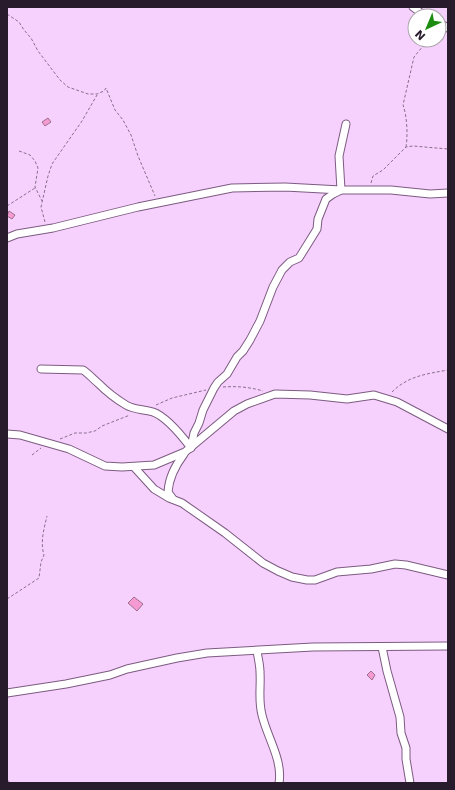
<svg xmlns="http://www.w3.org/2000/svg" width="455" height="790" font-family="'DejaVu Sans',sans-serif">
<rect width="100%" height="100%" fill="#f7d1fd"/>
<!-- building -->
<g fill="#f69ad4" stroke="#9d6f8b">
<path d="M48,118l3,4 -6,4 -3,-4z"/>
<path d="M9,211l6,4 -3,4 -5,-3z"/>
<path d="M134,597l9,7 -6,7 -9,-8z"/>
<path d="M371,671l4,4 -3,5 -5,-5z"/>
</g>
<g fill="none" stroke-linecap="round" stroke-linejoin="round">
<defs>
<g id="street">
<path d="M413,7l12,9"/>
<path d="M439,23l9,5"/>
<path d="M7,238l10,-4 36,-6 85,-21 94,-19 53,-1 56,3h50l39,4 18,-1"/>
<path d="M41,369l42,1c6,4 10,9 16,14 8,8 17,15 27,21 8,5 17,4 27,7 14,5 29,24 38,36l3,-15 5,-10 4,-13 11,-22 4,-6 9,-8 10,-17 6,-6 7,-11 10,-19 13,-34 9,-17 8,-8 9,-4 18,-29 1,-10 8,-20 7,-5 8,-4 -2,-34 7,-32"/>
<path d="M7,434l13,1 49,14 36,17 17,1 32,-2 31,-13 49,-41 13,-7 28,-10 35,1 37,4 27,-4 23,7 51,27"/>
<path d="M134,467l20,22 15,9 13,5 43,30 38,30 15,8 14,6 15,3h8l22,-8 34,-3 24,-5 11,1 42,10"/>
<path d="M173,499l-5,-7c1,-15 7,-26 16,-38"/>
<path d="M382,647l5,24 13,46 1,16 5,15v11l4,24"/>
<path d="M257,651c1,7 3,14 3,21 1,15 -2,28 2,43 5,22 21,45 17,68"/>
<path d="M7,693l59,-9 44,-9 17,-6 50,-11 30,-5 106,-6 135,-1"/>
</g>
</defs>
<!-- street casing -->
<use href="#street" stroke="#7c5b81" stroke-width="9"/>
<!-- path -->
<g stroke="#886f8c" stroke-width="1" stroke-dasharray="3 2" stroke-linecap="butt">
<path d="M7,14l12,8 5,8 7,8 7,13 22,29 8,7 20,7h9l7,-3 2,-3 9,22 8,10 8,15 7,21 17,40"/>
<path d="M406,147c2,-12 1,-31 -3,-42l11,-48 14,-17"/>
<path d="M19,151l11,4 5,6 3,7 -3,19 7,14"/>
<path d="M371,183l2,-7 10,-6 23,-23 7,-1 35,3"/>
<path d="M7,206l28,-18"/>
<path d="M45,222l-4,-15 7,-31 4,-12 30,-43 15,-26"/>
<path d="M223,387c13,-1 27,0 40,4"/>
<path d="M392,392c16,-16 34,-18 56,-22"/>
<path d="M156,405l16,-7 34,-8"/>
<path d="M60,439l15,-6h11l9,-2 7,-5 28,-11"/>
<path d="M32,455l9,-7"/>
<path d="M7,599l32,-21 2,-16 3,-7c-4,-13 0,-26 3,-39"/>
<path d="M7,780l4,3"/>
</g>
<!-- street -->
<use href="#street" stroke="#fff" stroke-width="7"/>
</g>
<!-- border -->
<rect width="455" height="790" fill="none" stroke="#281b2b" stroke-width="16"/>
<!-- north arrow -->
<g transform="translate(427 28) rotate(224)"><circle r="19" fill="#ffffff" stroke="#a9a4aa"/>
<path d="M0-3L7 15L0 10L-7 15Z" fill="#1b8c10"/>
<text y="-6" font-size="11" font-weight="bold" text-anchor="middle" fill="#281b2b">N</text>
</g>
</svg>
